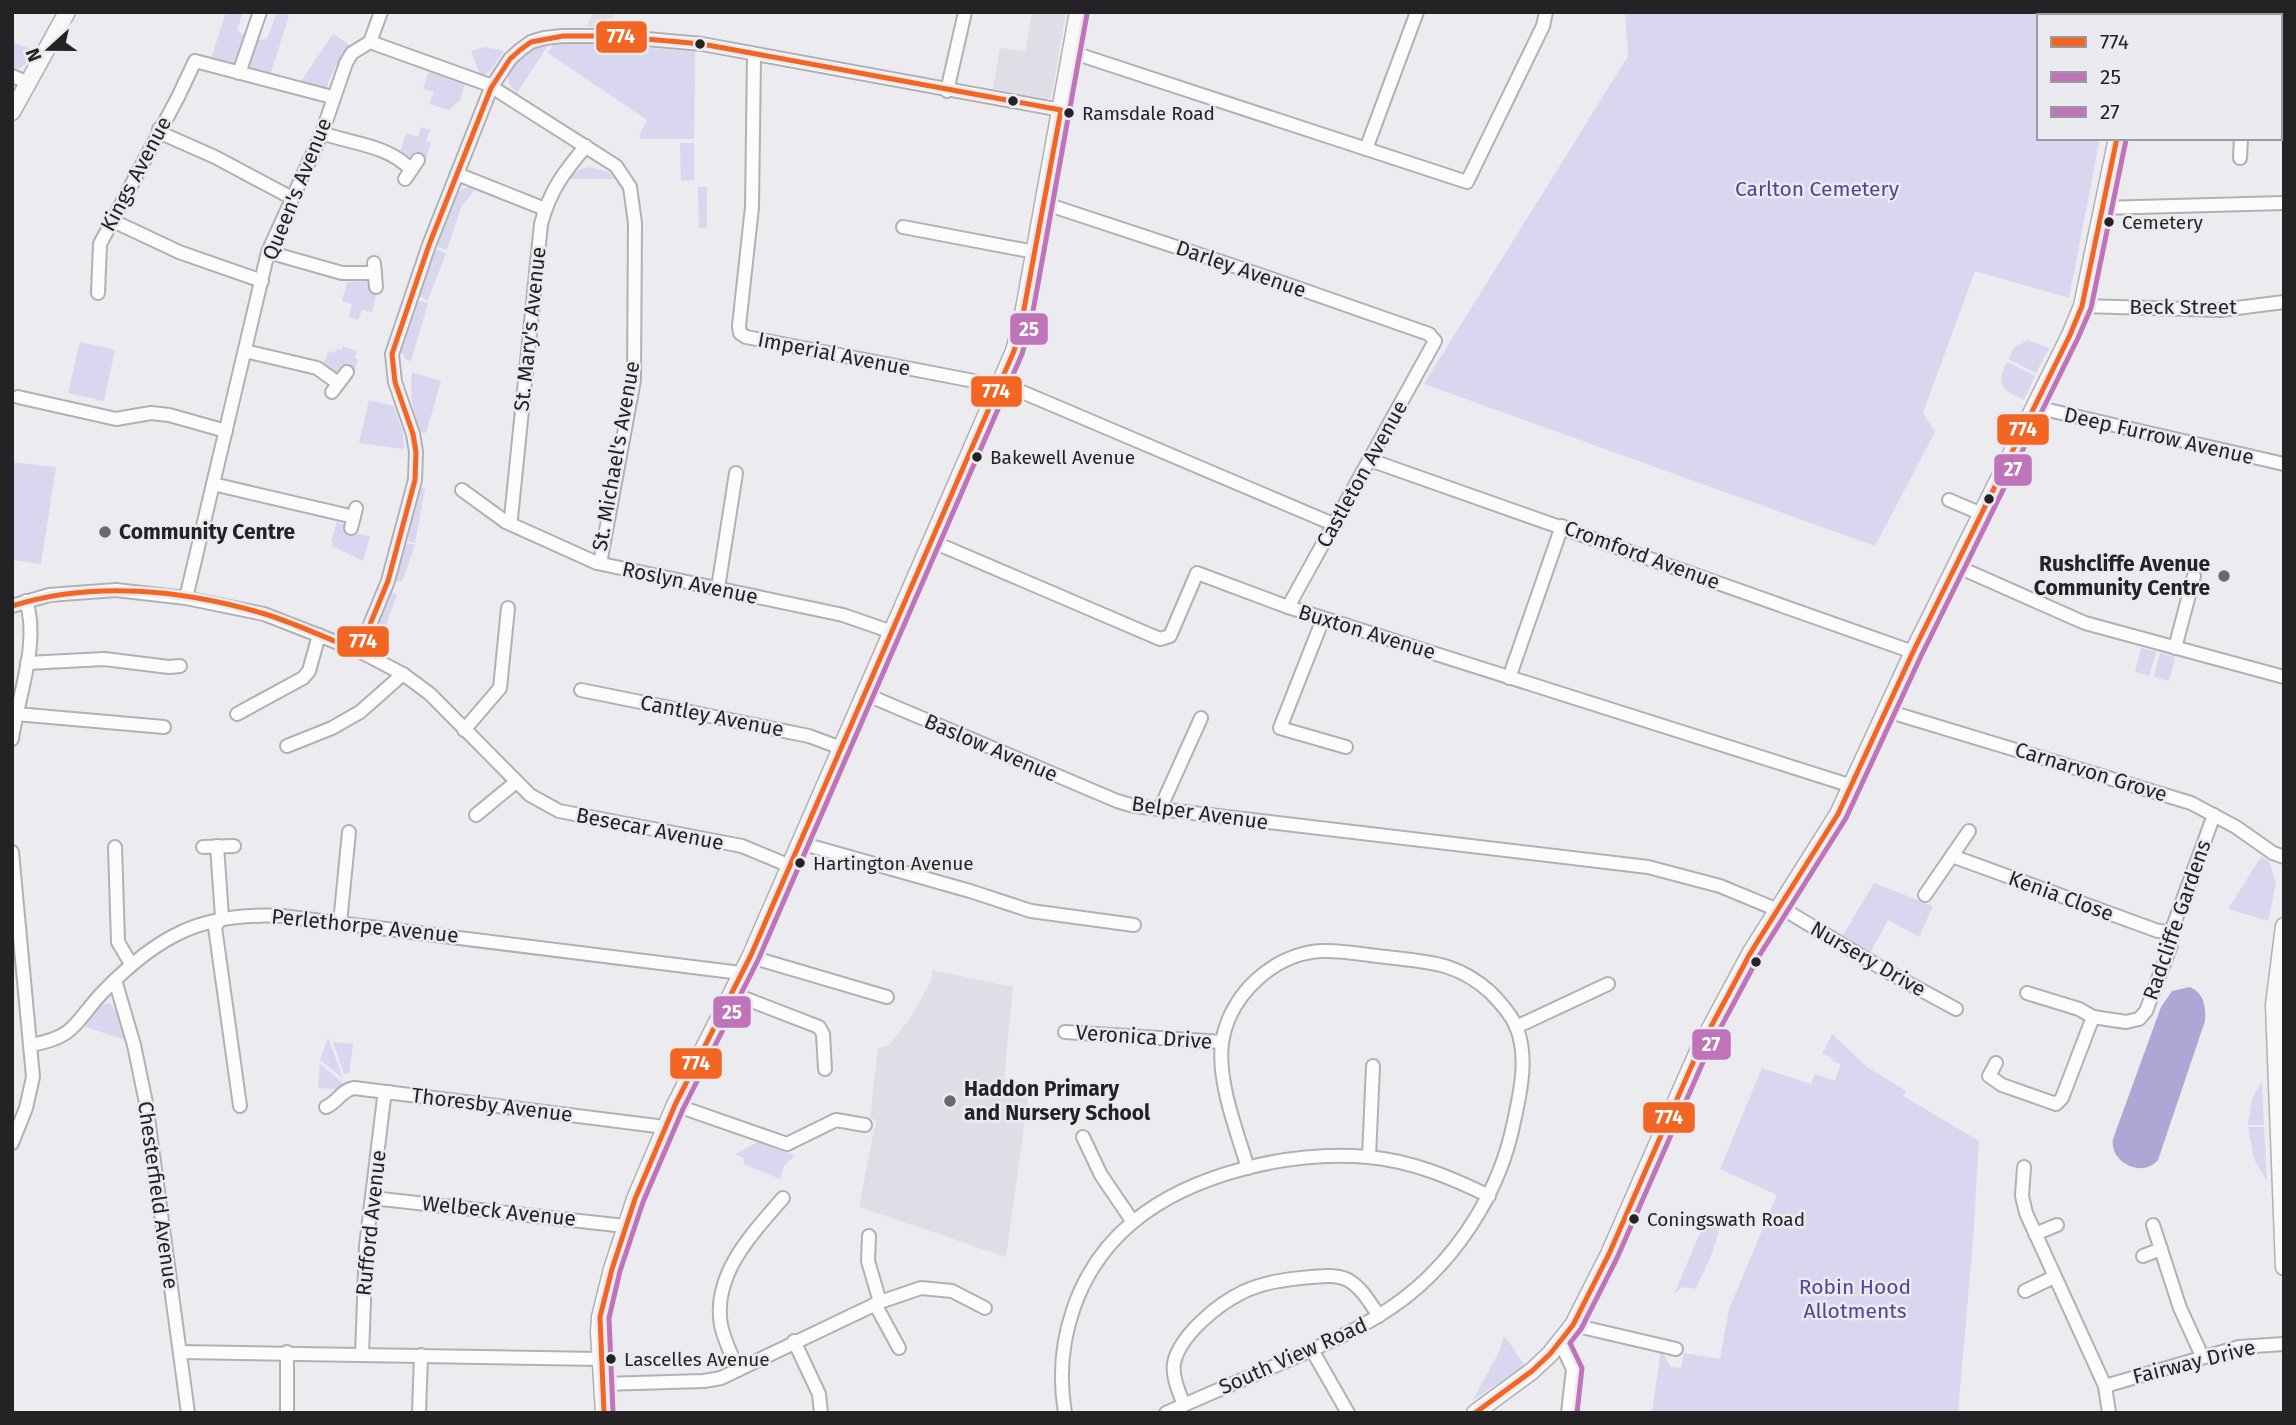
<svg xmlns="http://www.w3.org/2000/svg" width="2296" height="1425" font-family="'Fira Sans',sans-serif">
<rect width="100%" height="100%" fill="#ecebef"/>
<!-- built -->
<g fill="#dfdee7">
<path d="M593,12h23l-8,15h-21z"/>
<path d="M1032,12h34l-15,87 -58,-10 7,-41 25,3z"/>
<path d="M932,970l81,17 -9,92 26,5 -24,173 -147,-50 17,-87 -6,-2 8,-70 11,-3 20,-25 22,-39z"/>
</g>
<!-- green -->
<g fill="#d9d6f0">
<path d="M226,12h17l-6,18 8,6 -8,25 -4,5 -23,-4z"/>
<path d="M277,12l12,3 -19,61 -18,-4 -3,-7 7,-25 11,-1z"/>
<path d="M1625,12h510l-1,4h-95v122h61l-31,160 -94,-27 -52,142 12,19 -60,114 -451,-162 204,-328z"/>
<path d="M333,34l17,11 -15,22 -9,22 -27,-5z"/>
<path d="M12,42l22,8 -9,15 -7,4 -6,-1z"/>
<path d="M576,43h22l97,9 -1,87h-52l-3,-3 8,-16 -99,-67 5,-8z"/>
<path d="M549,44l-32,49 -8,-9 -1,-10c11,-15 23,-25 41,-30z"/>
<path d="M485,47l19,4 -14,20 -9,6 -10,-26z"/>
<path d="M429,71l36,13 -5,16 -11,10 -20,-6 5,-12 -11,-3z"/>
<path d="M421,127l9,3 -4,11 5,2 -5,15 -15,2 -11,-8 6,-19 12,4z"/>
<path d="M680,143h14v37l-13,1z"/>
<path d="M589,167l20,5 7,7h-50l15,-10z"/>
<path d="M469,187l7,1 -15,19 -14,43 -11,-4 20,-51 6,-6z"/>
<path d="M698,187h9v41h-8z"/>
<path d="M435,249l11,4 -18,47 -12,-4z"/>
<path d="M370,281l6,15 -4,16 -10,-2 -4,10 -9,-3 3,-13 -10,-3 5,-19z"/>
<path d="M414,299l14,4 -17,58 -7,-2 1,-4 -6,-1z"/>
<path d="M2028,340l21,8 -13,25 -28,-14 7,-12z"/>
<path d="M80,342l35,8 -11,51 -36,-8z"/>
<path d="M343,346l14,5 -2,7 3,1 -3,11 -6,-1 -12,9 -15,-12 7,-15 6,2 2,-4 4,1z"/>
<path d="M2007,362l28,14 -11,24c-22,-10 -29,-14 -17,-38z"/>
<path d="M412,372l29,9 -15,52 -6,-1c-7,-20 -11,-39 -8,-60z"/>
<path d="M369,400l25,6 9,27 1,16 -45,-6z"/>
<path d="M12,462l44,5 -15,97 -29,-4z"/>
<path d="M418,482h3l-1,5 5,1 -10,55 -7,-2 1,-4 -2,-1z"/>
<path d="M337,522l8,3v7l25,4 -7,25 -31,-15 1,-4 -2,-1z"/>
<path d="M406,543l9,2 -13,37 -7,-2z"/>
<path d="M389,592l8,3 -13,35 5,20 -5,9 -12,-8 -2,-11z"/>
<path d="M2141,648l15,4 -7,24 -14,-4z"/>
<path d="M2160,653l15,4 -6,24 -15,-4z"/>
<path d="M2261,857l8,4 7,22 -8,38 -40,-12z"/>
<path d="M1874,883l59,23 -14,31 -31,-17 -18,33 -28,-16z"/>
<path d="M108,1003l5,3 13,34 -41,-13 14,-20z"/>
<path d="M1832,1034l35,33 39,24 -3,5 76,45 -6,99 -15,173h-306l9,-63 10,17 10,1 3,-15 36,6 9,-50 48,-114 -57,-26 42,-101 49,16 4,-10 20,7 6,-17 -7,-2 -3,-5 -9,-3z"/>
<path d="M328,1038l15,40 -23,-18z"/>
<path d="M333,1042l20,2 -4,29 -5,1z"/>
<path d="M320,1064l25,21 -6,4 -21,-1z"/>
<path d="M2262,1081l2,44h-16l4,-26z"/>
<path d="M2248,1127h16l3,54 -13,-22z"/>
<path d="M758,1142l37,13 -11,11 -4,13 -37,-15 2,-5 -10,-5z"/>
<path d="M1708,1214l11,13c-3,22 -14,42 -24,62 -10,-3 -14,-3 -21,5z"/>
<path d="M1503,1337l4,2 18,27 -52,34 28,-52z"/>
</g>
<!-- water -->
<path fill="#aea6d5" d="M2190,987c14,6 16,20 15,34l-47,139c-16,19 -49,2 -45,-21l48,-132 11,-16z"/>
<g fill="none" stroke-linecap="round" stroke-linejoin="round">
<defs>
<g id="street">
<path d="M2250,16l1,-4"/>
<path d="M370,42l11,-30"/>
<path d="M1071,52l396,130 76,-156 3,-14"/>
<path d="M754,55l-2,152 -13,119 1,7 6,4 254,49"/>
<path d="M239,73l21,-61"/>
<path d="M12,76l15,6"/>
<path d="M947,91l18,-79"/>
<path d="M159,129l4,5 52,23 77,41"/>
<path d="M322,133c30,11 67,12 89,37"/>
<path d="M1366,149l51,-137"/>
<path d="M2240,158l1,-20"/>
<path d="M457,174l88,35"/>
<path d="M405,179l13,-19"/>
<path d="M1043,203l197,65 189,66 6,7 -147,266"/>
<path d="M2101,208l183,-5"/>
<path d="M111,220l68,32 83,29"/>
<path d="M903,227l132,25"/>
<path d="M268,252l74,21h33"/>
<path d="M374,263l2,24"/>
<path d="M98,293l2,-49 78,-147 17,-36 137,36"/>
<path d="M2082,306l139,4 63,-8"/>
<path d="M245,351l72,17 21,15"/>
<path d="M1001,383l332,141"/>
<path d="M332,392l15,-20"/>
<path d="M18,397l98,22 35,-6 18,2 57,16"/>
<path d="M2035,407l249,57"/>
<path d="M1370,460l543,192"/>
<path d="M213,484l141,33"/>
<path d="M462,490l44,32 91,41 246,52 49,17"/>
<path d="M1949,500l33,14"/>
<path d="M506,522l5,-4 30,-294c9,-34 23,-52 45,-78"/>
<path d="M351,528l5,-20"/>
<path d="M931,541l229,98 10,-3 27,-63 91,34 564,179"/>
<path d="M1956,566l129,57 199,54"/>
<path d="M718,588l18,-115"/>
<path d="M186,598l82,-346 54,-119 24,-70 6,-10 18,-11 117,42 129,82 14,21 5,36 -1,157 -33,178 -4,5"/>
<path d="M12,606l37,-11 67,-5 70,8 78,16 95,37 44,23 27,20 100,101 29,16 183,35 48,20"/>
<path d="M1323,619l-43,109 66,19"/>
<path d="M2175,648l19,-72"/>
<path d="M359,651l29,-70 27,-101 1,-28 -3,-18 -18,-52 -3,-28 37,-109 62,-157 19,-29 10,-9 11,-8 13,-4 19,-2h50l89,8 359,66"/>
<path d="M27,663l77,-4 65,8 11,-1"/>
<path d="M1509,678l53,-152"/>
<path d="M581,690l228,46 32,12"/>
<path d="M865,694l252,107 17,5 514,61 72,19 58,24"/>
<path d="M1887,711l304,92 45,24 37,26 11,4"/>
<path d="M16,714l148,13"/>
<path d="M237,714l66,-36 6,-7 10,-36"/>
<path d="M464,730l36,-42 8,-80"/>
<path d="M12,739c6,-43 28,-97 14,-138"/>
<path d="M287,746l45,-18 28,-16 43,-38"/>
<path d="M1160,809l41,-91"/>
<path d="M476,815l40,-33"/>
<path d="M800,843l170,48 61,20 103,14"/>
<path d="M217,846l5,71 -7,10 25,179"/>
<path d="M115,847l3,95 13,22"/>
<path d="M203,847l31,-1"/>
<path d="M12,852l21,225 -7,31 -14,35"/>
<path d="M1952,856l206,75 13,1"/>
<path d="M1925,895l44,-64"/>
<path d="M1780,907l108,65 68,37"/>
<path d="M340,923l9,-91"/>
<path d="M751,955l7,4 129,38"/>
<path d="M115,980l19,65 12,58 42,310"/>
<path d="M731,993l88,34 4,7 2,35"/>
<path d="M2027,993l52,16 14,8 33,5 13,-3 7,-8 25,-66v-13l43,-117"/>
<path d="M1516,1027l92,-43"/>
<path d="M1065,1032l157,10"/>
<path d="M31,1045c45,-8 43,-22 71,-52 55,-57 99,-81 180,-77l459,57"/>
<path d="M1996,1063l-7,13 13,9 54,19 6,-6 31,-81"/>
<path d="M675,1105l112,39 49,-24 29,5"/>
<path d="M326,1107c12,-5 15,-17 28,-19l311,39"/>
<path d="M1083,1137l18,38 32,47"/>
<path d="M1369,1157l4,-91"/>
<path d="M2024,1167l-2,29 4,17 79,173 4,27"/>
<path d="M372,1198l253,28"/>
<path d="M2153,1225l27,83 22,48"/>
<path d="M2035,1234l22,-9"/>
<path d="M869,1236l-1,25 12,41"/>
<path d="M2143,1256l18,-7"/>
<path d="M2025,1291l29,-14"/>
<path d="M875,1304l24,44"/>
<path d="M1573,1325l103,24"/>
<path d="M794,1341l25,53 2,19"/>
<path d="M1560,1342l13,27 -5,44"/>
<path d="M1312,1350l36,63"/>
<path d="M180,1352l421,7"/>
<path d="M287,1352v61"/>
<path d="M362,1355l4,-109 18,-148 5,-6"/>
<path d="M738,1370c-6,-14 -14,-30 -17,-45 -9,-51 32,-92 62,-127"/>
<path d="M602,1384l102,-3 17,-3 159,-76 41,-14 31,3 33,17"/>
<path d="M2105,1386l134,-39 45,-3"/>
<path d="M1184,1405c-5,-13 -12,-28 -10,-42 6,-28 44,-59 69,-71 21,-10 45,-13 68,-15 12,-1 25,-3 37,3 14,8 22,23 31,36"/>
<path d="M419,1413l2,-58"/>
<path d="M1065,1413c-12,-70 12,-145 68,-191 59,-49 160,-72 235,-65 44,4 82,20 121,39"/>
<path d="M1166,1413c39,-18 79,-34 118,-51 48,-21 96,-41 135,-76 46,-41 81,-99 94,-160 7,-32 16,-68 3,-100 -6,-13 -16,-24 -26,-34 -33,-30 -62,-30 -104,-35 -21,-2 -43,-7 -64,-6 -48,2 -93,44 -100,92 -5,38 15,89 26,125"/>
</g>
<g id="secondary">
<path d="M2147,16v-4"/>
<path d="M12,112l55,-100"/>
<path d="M2284,926l-10,79 10,262"/>
<path d="M604,1413l-5,-81 1,-15 12,-48 23,-70 40,-94 76,-150 263,-604 8,-31 56,-308"/>
<path d="M1475,1413l57,-42 18,-17 23,-29 36,-71 90,-205 52,-97 87,-138 75,-162 157,-317 12,-29 35,-168"/>
</g>
</defs>
<!-- street casing -->
<use href="#street" stroke="#b1b1b3" stroke-width="16"/>
<!-- secondary casing -->
<use href="#secondary" stroke="#b1b1b3" stroke-width="19"/>
<!-- street -->
<use href="#street" stroke="#fcfcfd" stroke-width="12"/>
<!-- secondary -->
<use href="#secondary" stroke="#f8f8f9" stroke-width="16"/>
<defs>
<g id="bus-1">
<path d="M12,606c81,-26 172,-16 253,8 32,10 63,25 94,37l29,-70 27,-101 1,-28 -3,-18 -18,-52 -3,-28 37,-109 62,-157 19,-29 10,-9 11,-8 32,-6h50l89,8 359,66 -39,210 -8,31 -263,604 -76,150 -40,94 -23,70 -12,48 4,96"/>
<path d="M1475,1413l57,-42 18,-17 23,-29 36,-71 90,-205 52,-97 87,-138 75,-162 157,-317 12,-29 35,-168"/>
</g>
<path id="bus-2" d="M613,1412l-4,-94 11,-47 23,-69 40,-93 76,-151 263,-604 9,-32 56,-308"/>
<path id="bus-3" d="M1577,1413l5,-45 -12,-25 11,-14 36,-71 90,-205 52,-97 87,-138 75,-162 157,-318 13,-30 35,-168"/>
</defs>
<!-- bus-1 casing -->
<use href="#bus-1" stroke="#ebeaf0" stroke-width="10"/>
<!-- bus-2 casing -->
<use href="#bus-2" stroke="#ebeaf0" stroke-width="10"/>
<!-- bus-3 casing -->
<use href="#bus-3" stroke="#ebeaf0" stroke-width="10"/>
<!-- bus-1 -->
<use href="#bus-1" stroke="#f26522" stroke-width="5"/>
<!-- bus-2 -->
<use href="#bus-2" stroke="#bf73b8" stroke-width="5"/>
<!-- bus-3 -->
<use href="#bus-3" stroke="#bf73b8" stroke-width="5"/>
</g>
<!-- markers -->
<g fill="#232325" stroke="#ebeaf0" stroke-width="2.5">
<circle cx="700" cy="44" r="6"/>
<circle cx="1013" cy="101" r="6"/>
<circle cx="1069" cy="113" r="6"/>
<circle cx="2109" cy="222" r="6"/>
<circle cx="977" cy="457" r="6"/>
<circle cx="1989" cy="499" r="6"/>
<circle cx="800" cy="863" r="6"/>
<circle cx="1756" cy="962" r="6"/>
<circle cx="1634" cy="1219" r="6"/>
<circle cx="611" cy="1359" r="6"/>
</g>
<g fill="#69696c" stroke="#ebeaf0" stroke-width="2.5">
<circle cx="105" cy="532" r="7"/>
<circle cx="2224" cy="576" r="7"/>
<circle cx="950" cy="1101" r="7"/>
</g>
<g text-anchor="middle" dominant-baseline="central" stroke-width="5" stroke-linejoin="round" paint-order="stroke">
<!-- bus labels -->
<g font-size="19" fill="#232325" stroke="#ebeaf0" text-anchor="start">
<text x="1082" y="113">Ramsdale Road</text>
<text x="2122" y="222">Cemetery</text>
<text x="990" y="457">Bakewell Avenue</text>
<text x="813" y="863">Hartington Avenue</text>
<text x="1647" y="1219">Coningswath Road</text>
<text x="624" y="1359">Lascelles Avenue</text>
</g>
<!-- street labels -->
<g font-size="21" fill="#232325" stroke="#ebeaf0">
<text transform="translate(136 174) rotate(-62)">Kings Avenue</text>
<text transform="translate(297 189) rotate(-68)">Queen's Avenue</text>
<text transform="translate(1241 269) rotate(19)">Darley Avenue</text>
<text x="2183" y="307">Beck Street</text>
<text transform="translate(530 329) rotate(-84)">St. Mary's Avenue</text>
<text transform="translate(834 354) rotate(11)">Imperial Avenue</text>
<text transform="translate(2159 436) rotate(13)">Deep Furrow Avenue</text>
<text transform="translate(616 456) rotate(-80)">St. Michael's Avenue</text>
<text transform="translate(1362 474) rotate(-61)">Castleton Avenue</text>
<text transform="translate(1642 555) rotate(20)">Cromford Avenue</text>
<text transform="translate(690 583) rotate(12)">Roslyn Avenue</text>
<text transform="translate(1367 632) rotate(17)">Buxton Avenue</text>
<text transform="translate(712 716) rotate(11)">Cantley Avenue</text>
<text transform="translate(991 748) rotate(23)">Baslow Avenue</text>
<text transform="translate(2091 772) rotate(17)">Carnarvon Grove</text>
<text transform="translate(1200 813) rotate(8)">Belper Avenue</text>
<text transform="translate(650 829) rotate(11)">Besecar Avenue</text>
<text transform="translate(2061 896) rotate(20)">Kenia Close</text>
<text transform="translate(2177 920) rotate(-71)">Radcliffe Gardens</text>
<text transform="translate(365 926) rotate(6)">Perlethorpe Avenue</text>
<text transform="translate(1868 959) rotate(30)">Nursery Drive</text>
<text transform="translate(1144 1037) rotate(4)">Veronica Drive</text>
<text transform="translate(492 1105) rotate(7)">Thoresby Avenue</text>
<text transform="translate(158 1195) rotate(82)">Chesterfield Avenue</text>
<text transform="translate(499 1211) rotate(6)">Welbeck Avenue</text>
<text transform="translate(371 1223) rotate(-84)">Rufford Avenue</text>
<text transform="translate(1293 1356) rotate(-24)">South View Road</text>
<text transform="translate(2194 1362) rotate(-14)">Fairway Drive</text>
</g>
<!-- park labels -->
<g font-size="21" fill="#564392" stroke="#ebeaf0">
<text x="1817" y="189">Carlton Cemetery</text>
<text x="1855" y="1287">Robin Hood<tspan x="1855" dy="24">Allotments</tspan></text>
</g>
<!-- poi labels -->
<g font-size="21" font-weight="bold" fill="#232325" stroke="#ebeaf0" text-anchor="start">
<text x="119" y="532">Community Centre</text>
<text x="2210" y="564" text-anchor="end">Rushcliffe Avenue<tspan x="2210" dy="24">Community Centre</tspan></text>
<text x="964" y="1089">Haddon Primary<tspan x="964" dy="24">and Nursery School</tspan></text>
</g>
</g>
<g stroke="#ebeaf0" stroke-width="2.5">
<rect x="595" y="20" width="53" height="34" rx="7" fill="#f26522"/>
<rect x="1009" y="312" width="40" height="34" rx="7" fill="#bf73b8"/>
<rect x="970" y="375" width="53" height="33" rx="7" fill="#f26522"/>
<rect x="1996" y="413" width="54" height="33" rx="7" fill="#f26522"/>
<rect x="1993" y="453" width="40" height="34" rx="7" fill="#bf73b8"/>
<rect x="336" y="625" width="54" height="33" rx="7" fill="#f26522"/>
<rect x="712" y="995" width="40" height="34" rx="7" fill="#bf73b8"/>
<rect x="1691" y="1028" width="41" height="33" rx="7" fill="#bf73b8"/>
<rect x="669" y="1047" width="54" height="33" rx="7" fill="#f26522"/>
<rect x="1642" y="1101" width="54" height="33" rx="7" fill="#f26522"/>
</g>
<g font-size="19" text-anchor="middle" font-weight="bold" fill="#fff">
<text x="621" y="43">774</text>
<text x="1029" y="336">25</text>
<text x="996" y="398">774</text>
<text x="2023" y="436">774</text>
<text x="2013" y="476">27</text>
<text x="363" y="648">774</text>
<text x="732" y="1019">25</text>
<text x="1711" y="1051">27</text>
<text x="696" y="1070">774</text>
<text x="1669" y="1124">774</text>
</g>
<!-- border -->
<rect width="2296" height="1425" fill="none" stroke="#232325" stroke-width="28"/>
<!-- legend -->
<rect x="2037" y="14" width="245" height="126" fill="#ebeaf0" stroke="#9b9a9f" stroke-width="2"/>
<rect x="2051" y="37" width="35" height="10" fill="#f26522" stroke="#9b9a9f" stroke-width="2"/>
<text x="2100" y="49" font-size="21" fill="#232325">774</text>
<rect x="2051" y="72" width="35" height="10" fill="#bf73b8" stroke="#9b9a9f" stroke-width="2"/>
<text x="2100" y="84" font-size="21" fill="#232325">25</text>
<rect x="2051" y="107" width="35" height="10" fill="#bf73b8" stroke="#9b9a9f" stroke-width="2"/>
<text x="2100" y="119" font-size="21" fill="#232325">27</text>
<!-- north arrow -->
<g transform="translate(49 49) rotate(249)" stroke="#ebeaf0" stroke-width="5" paint-order="stroke">
<path d="M0-5L12 26L0 18L-12 26Z" fill="#232325"/>
<text y="-10" font-size="19" font-weight="bold" text-anchor="middle" fill="#232325">N</text>
</g>
</svg>
